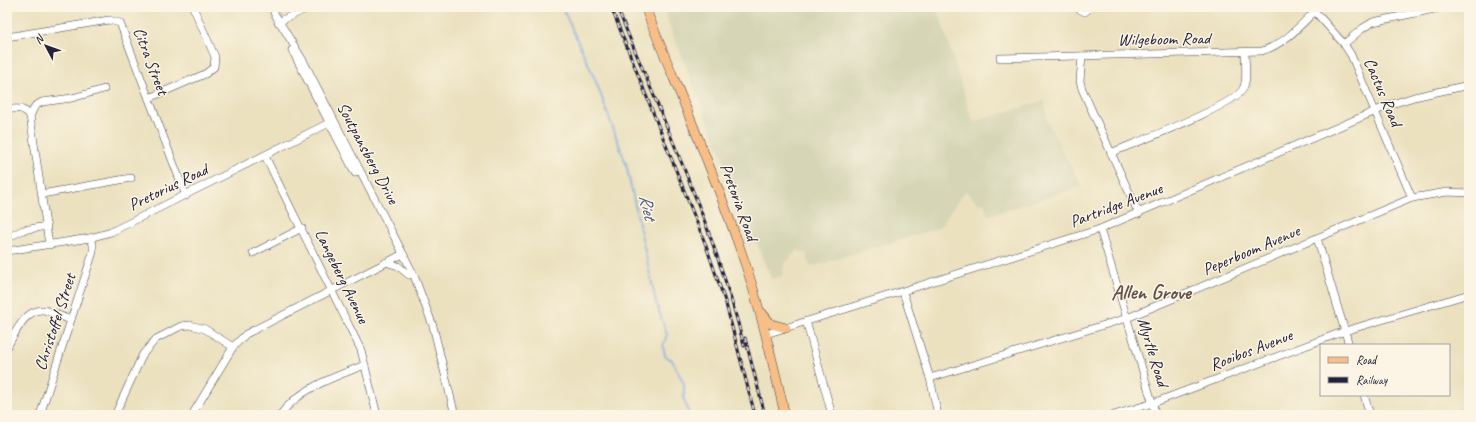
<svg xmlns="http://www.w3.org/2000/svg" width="1476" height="422" font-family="Caveat,sans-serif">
<rect width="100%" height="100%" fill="#fcf5e5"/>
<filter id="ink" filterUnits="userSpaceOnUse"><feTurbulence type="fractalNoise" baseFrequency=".025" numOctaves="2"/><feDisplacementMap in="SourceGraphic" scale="8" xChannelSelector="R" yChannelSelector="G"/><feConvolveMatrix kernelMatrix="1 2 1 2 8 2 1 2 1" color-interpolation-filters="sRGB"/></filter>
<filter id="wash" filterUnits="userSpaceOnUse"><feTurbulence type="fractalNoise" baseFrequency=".012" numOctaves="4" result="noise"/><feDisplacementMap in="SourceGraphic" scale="16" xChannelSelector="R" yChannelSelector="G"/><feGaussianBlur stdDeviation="0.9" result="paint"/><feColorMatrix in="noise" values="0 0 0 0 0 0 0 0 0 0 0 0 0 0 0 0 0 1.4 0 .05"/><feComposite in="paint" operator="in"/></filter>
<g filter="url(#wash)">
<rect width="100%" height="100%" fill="#ebe1bf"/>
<!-- built -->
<path fill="#d6d6b6" d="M662,7h275l36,115 72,-22 2,22 35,64 -94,30 -4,-13 -4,1 -15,-13 -26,37 -129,39 -4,-14 -9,-2 -13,13 -1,12 -12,3z"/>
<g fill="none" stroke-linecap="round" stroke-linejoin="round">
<!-- stream -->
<path stroke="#76a5df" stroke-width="1.5" d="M562,7l33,72 31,85 30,138 11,33 -4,11 2,10 7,4 12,24v15l5,16"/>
</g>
</g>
<g filter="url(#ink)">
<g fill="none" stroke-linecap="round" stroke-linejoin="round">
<defs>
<g id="minor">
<path d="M1075,7l10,5 6,-5"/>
<path d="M1311,7l33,37 7,11 61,143"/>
<path d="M274,13l30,49 109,211 20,53 22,89"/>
<path d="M278,22l32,-15"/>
<path d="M7,37l102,-17 11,3 66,173"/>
<path d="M1344,44l19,-16 10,-6 71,-15"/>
<path d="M292,50l63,123"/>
<path d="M1082,56l-2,25 2,8 57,125"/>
<path d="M1000,58l262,-7c22,-7 36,-23 52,-39"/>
<path d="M149,98l56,-24 9,-7 1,-10 -22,-50"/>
<path d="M7,110c9,-2 17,-3 23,6"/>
<path d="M1111,153c23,-10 123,-47 132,-64 5,-10 2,-25 2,-36"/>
<path d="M265,156l96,194 16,65"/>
<path d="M42,194l89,-16"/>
<path d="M1100,229l56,186"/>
<path d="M7,238l16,-8 24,-4"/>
<path d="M1317,238l32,107"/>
<path d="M49,245l-19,-129 5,-10 7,-4 30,-4 32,-9"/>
<path d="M7,251l83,-13 21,-6 222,-111"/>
<path d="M253,253l49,-25"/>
<path d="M386,262l12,4 11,9"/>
<path d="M903,292l27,86 8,37"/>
<path d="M806,321l26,94"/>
<path d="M766,334l334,-105 292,-125 22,-7 55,-12"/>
<path d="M7,347c8,-13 18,-39 37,-37 9,2 18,7 27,10"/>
<path d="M930,378l197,-60 285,-120 35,-6 22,1"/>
<path d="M1364,395l6,20"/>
<path d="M40,415l53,-163v-8l-3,-6"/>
<path d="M115,415l28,-61 13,-15 25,-13 9,-1 15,4 28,18"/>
<path d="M192,415l41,-68 13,-13 157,-80"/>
<path d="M280,415c20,-27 54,-38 85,-50"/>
<path d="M1114,415l39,-12 192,-72 124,-37"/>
</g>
<g id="major">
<path d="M645,7c35,88 73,175 103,265 15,47 26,95 37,143"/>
<path d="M762,313l9,11 15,4"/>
</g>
</defs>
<!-- minor casing -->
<use href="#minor" stroke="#403f4f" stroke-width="8"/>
<!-- major casing -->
<use href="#major" stroke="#403f4f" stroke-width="10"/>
<!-- minor -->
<use href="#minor" stroke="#fff" stroke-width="7"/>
<!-- major -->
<use href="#major" stroke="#f7be87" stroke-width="9"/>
<defs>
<g id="rail">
<path d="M611,7l94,236 21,61 29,111"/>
<path d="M617,7c45,112 98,222 127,339"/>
<path d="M745,338l20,77"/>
</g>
</defs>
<!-- rail casing -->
<use href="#rail" stroke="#22223b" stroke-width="3"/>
<!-- rail -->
<use href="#rail" stroke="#fcf5e5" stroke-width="1.5" stroke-dasharray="4.5" stroke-linecap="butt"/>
</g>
</g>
<g text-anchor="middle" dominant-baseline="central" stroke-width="3" stroke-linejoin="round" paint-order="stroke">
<!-- street labels -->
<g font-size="17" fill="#22223b" stroke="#fcf5e5">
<text transform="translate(1164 39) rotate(-1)">Wilgeboom Road</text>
<text transform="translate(151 61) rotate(69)">Citra Street</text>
<text transform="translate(1383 92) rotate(67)">Cactus Road</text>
<text transform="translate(368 153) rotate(62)">Soutpansberg Drive</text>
<text transform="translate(168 187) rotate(-26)">Pretorius Road</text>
<text transform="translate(739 202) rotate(70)">Pretoria Road</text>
<text transform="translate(1116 205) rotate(-21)">Partridge Avenue</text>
<text transform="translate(1251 250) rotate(-23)">Peperboom Avenue</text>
<text transform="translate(342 276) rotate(64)">Langeberg Avenue</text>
<text transform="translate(55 322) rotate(-72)">Christoffel Street</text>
<text transform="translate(1251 350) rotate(-21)">Rooibos Avenue</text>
<text transform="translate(1153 352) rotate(73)">Myrtle Road</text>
</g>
<!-- water labels -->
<g font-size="18" font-style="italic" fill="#44567d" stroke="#fcf5e5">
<text transform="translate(648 207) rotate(78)">Riet</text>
</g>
<!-- district labels -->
<g font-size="21" font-weight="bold" fill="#62524b" stroke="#fcf5e5">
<text x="1151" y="292">Allen Grove</text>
</g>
</g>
<!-- margin -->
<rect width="1476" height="422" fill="none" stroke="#fcf5e5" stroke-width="24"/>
<!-- legend -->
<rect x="1320" y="344" width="130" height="52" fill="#fcf5e5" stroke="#a5a1a1"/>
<rect x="1328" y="357" width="20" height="6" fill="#f7be87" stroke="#a5a1a1"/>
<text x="1356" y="364" font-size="12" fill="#22223b">Road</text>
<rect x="1328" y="377" width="20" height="6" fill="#22223b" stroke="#a5a1a1"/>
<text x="1356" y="384" font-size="12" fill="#22223b">Railway</text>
<!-- north arrow -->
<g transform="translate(46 46) rotate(311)" stroke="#fcf5e5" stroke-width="3" paint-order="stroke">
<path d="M0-3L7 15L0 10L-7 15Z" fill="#22223b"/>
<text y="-6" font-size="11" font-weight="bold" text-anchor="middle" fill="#22223b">N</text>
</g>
</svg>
